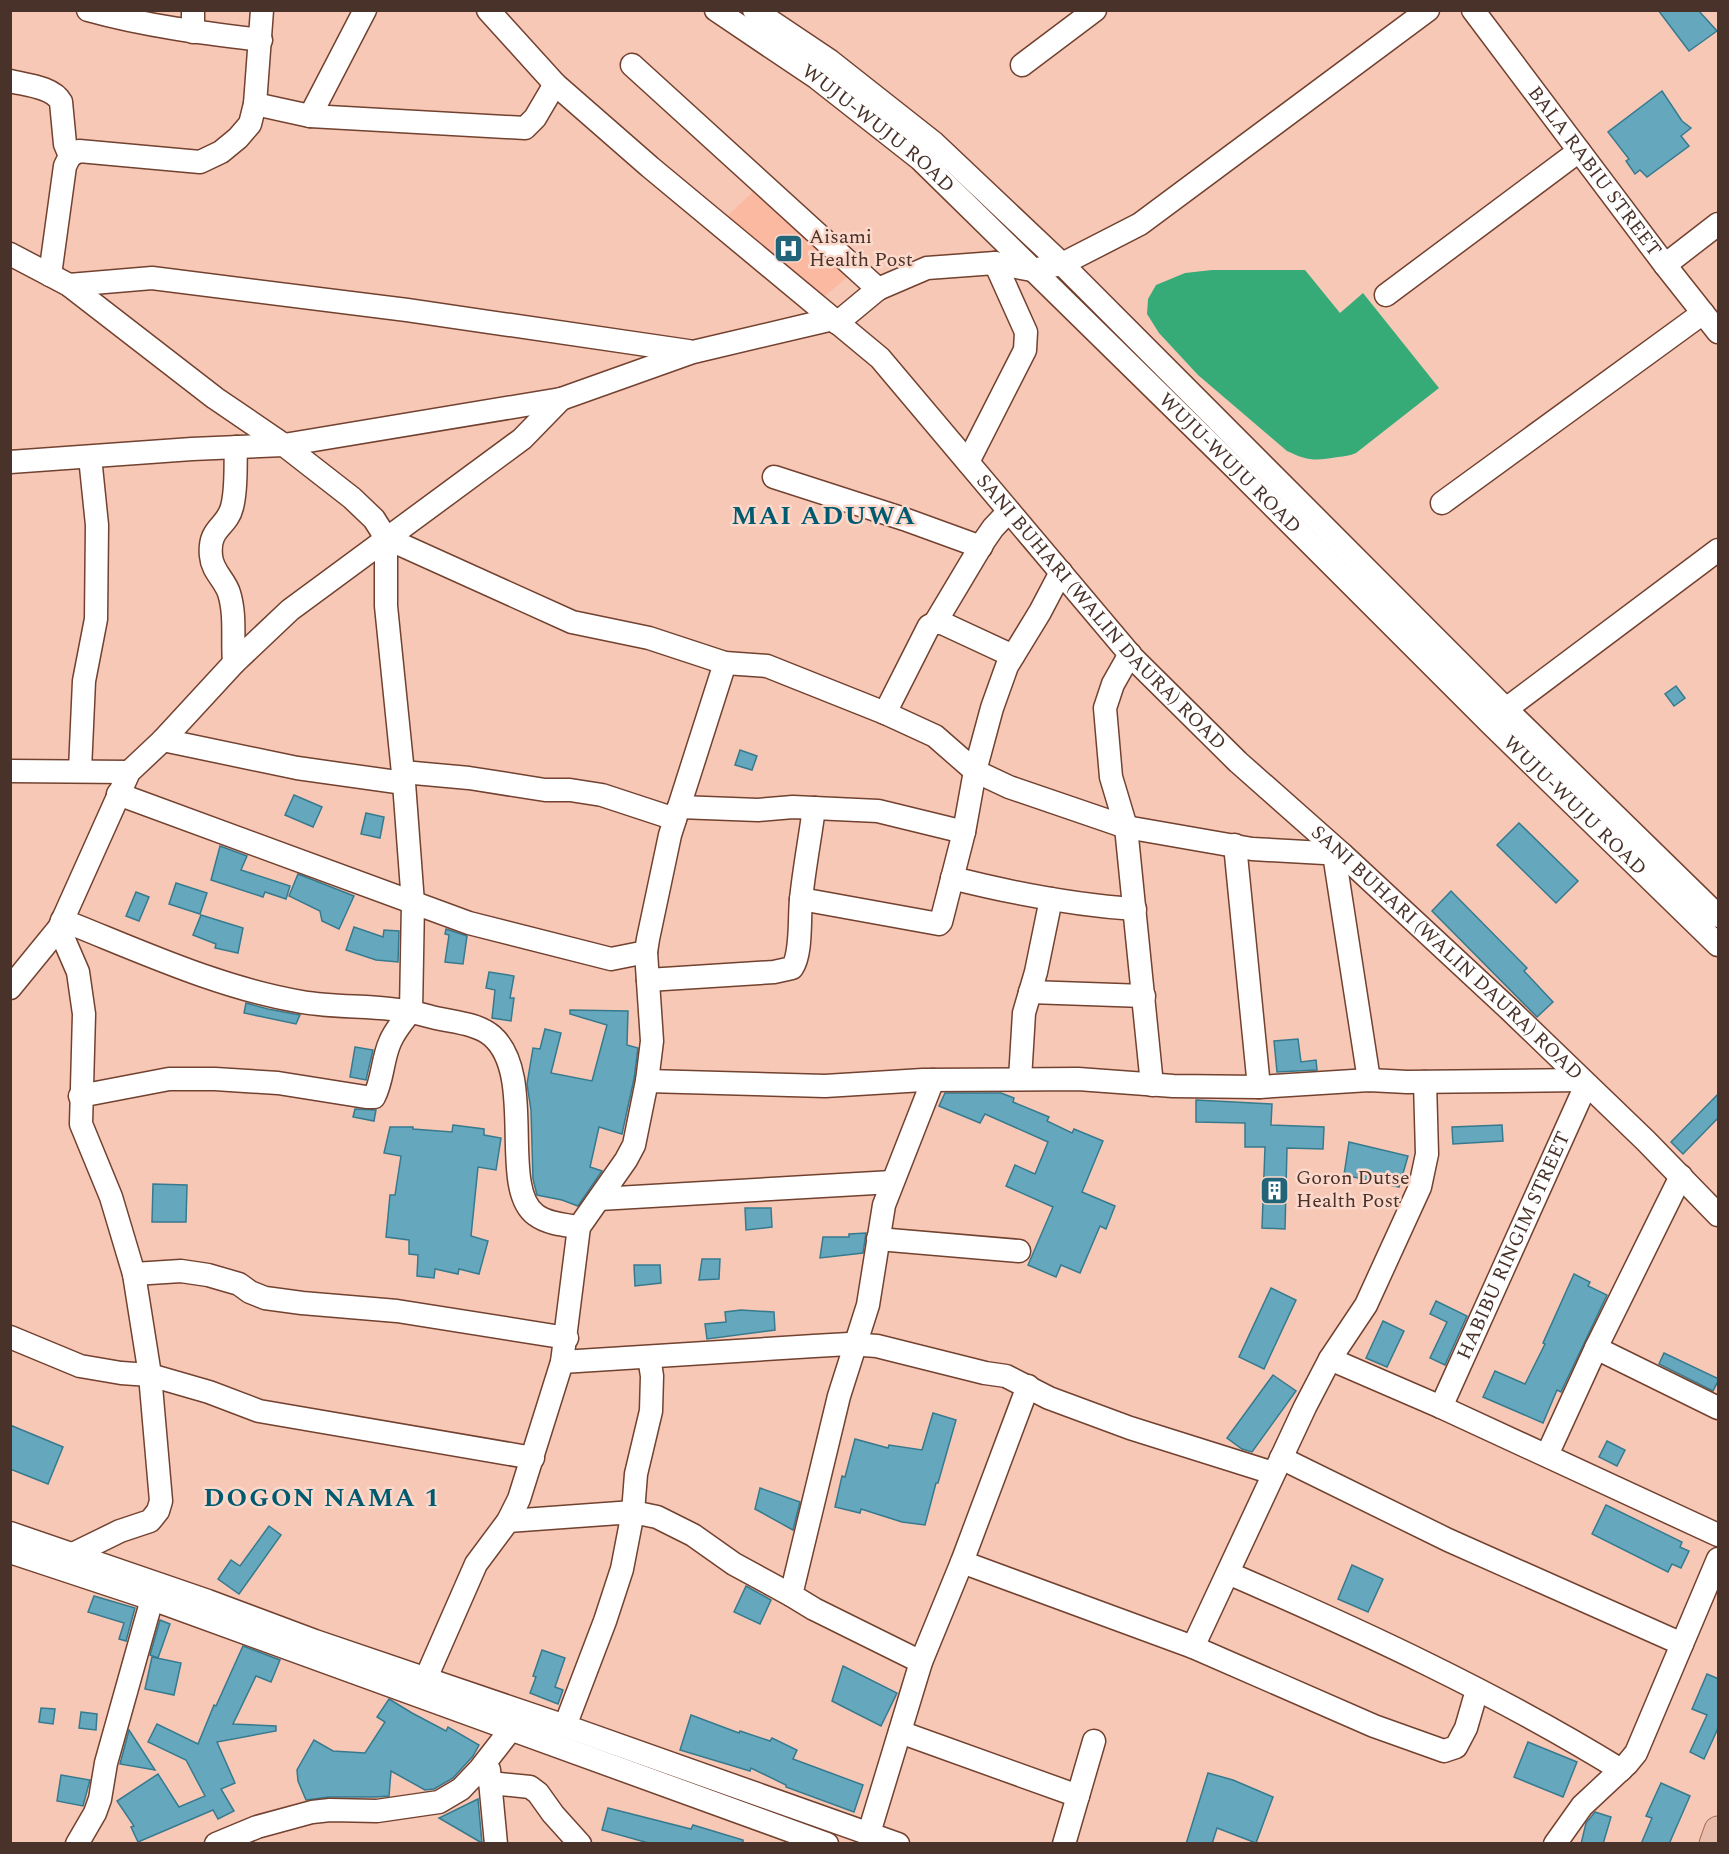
<svg xmlns="http://www.w3.org/2000/svg" width="1729" height="1854" font-family="Spectral,serif">
<rect width="100%" height="100%" fill="#f8c8b7"/>
<!-- built -->
<path fill="#fcb9a1" d="M757,188l92,88 -30,25 -96,-81z"/>
<!-- water -->
<path fill="#36ab78" d="M1212,270h93l35,43 23,-20 76,95 -83,65c-6,3 -12,3 -18,4 -23,4 -30,4 -51,-6l-89,-76 -39,-42 -12,-19 1,-15 8,-14 29,-12z"/>
<!-- building -->
<g fill="#65a8bd" stroke="#377a8e" stroke-width="1.5">
<path d="M1658,10h40l19,21 -28,20z"/>
<path d="M1662,91l20,30 9,7 -10,8 8,10 -42,31 -7,-7 -5,4 -9,-13 3,-2 -21,-27z"/>
<path d="M1676,686l9,12 -11,8 -9,-12z"/>
<path d="M740,750l17,6 -5,14 -17,-5z"/>
<path d="M294,795l28,12 -9,20 -28,-12z"/>
<path d="M366,813l18,4 -4,21 -19,-4z"/>
<path d="M1519,823l59,58 -22,22 -59,-58z"/>
<path d="M220,846l27,10 -6,14 49,16 -4,13 -21,-7 -2,5 -52,-17z"/>
<path d="M298,874l56,22 -15,33 -17,-8 -2,-10 -31,-15z"/>
<path d="M176,883l31,10 -7,21 -31,-10z"/>
<path d="M1451,891l76,77 -3,3 29,31 -16,15 -105,-106z"/>
<path d="M136,892l13,5 -10,24 -13,-5z"/>
<path d="M201,915l42,13 -5,25 -23,-5 1,-4 -23,-9z"/>
<path d="M354,927l29,10 1,-7 15,1 -1,31 -22,-2 -30,-10z"/>
<path d="M446,929l21,7 -4,28 -18,-2 4,-27 -4,-1z"/>
<path d="M489,972l25,4 -4,22h4l-3,23 -19,-3 3,-28 -9,-2z"/>
<path d="M246,1003l22,6 32,6 -4,9 -52,-11z"/>
<path d="M570,1010l58,1 -1,34 11,3 -4,31 -12,55 -23,-7 -9,40 12,4 -24,35 -16,-6 -25,-5 -4,-16 -2,-69 -4,-26 6,-36 7,1 5,-20 16,4 -10,40 41,8 15,-56 -37,-11z"/>
<path d="M1298,1039l3,23 15,-2 1,10 -40,2 -3,-31z"/>
<path d="M355,1047l18,3 -7,30 -16,-3z"/>
<path d="M945,1093h56l13,5 -1,4 36,15 -2,4 25,12 2,-4 29,12 -21,51 33,14 -9,23 -6,-3 -20,47 -19,-8 -5,12 -28,-12 25,-58 -47,-21 9,-21 20,9 13,-32 -63,-28 -5,9 -41,-17z"/>
<path d="M1719,1093v24l-36,37 -12,-12z"/>
<path d="M1196,1100l76,4 -1,21 53,2 -1,22 -36,-1 -2,81 -23,-1 3,-81h-20v-24l-49,-1z"/>
<path d="M355,1109l21,1 -2,11 -21,-4z"/>
<path d="M453,1125l31,4v6l17,3 -5,32 -18,-3 -7,69 17,5 -9,33 -20,-5 -1,5 -23,-5 -1,9 -17,-2 1,-21 -9,-1v-14l-23,-3 4,-42h5l6,-39 -17,-3 6,-26h23v2l39,3z"/>
<path d="M1502,1125l1,16 -50,3 -1,-17z"/>
<path d="M1349,1142l59,14 -9,31 -55,-12z"/>
<path d="M153,1184l34,1 -1,37h-34z"/>
<path d="M745,1208h26l1,19 -26,3z"/>
<path d="M866,1233l-3,20 -43,5 3,-21h26v-3z"/>
<path d="M702,1259h18l-1,20 -20,1z"/>
<path d="M634,1265h26l1,18 -26,3z"/>
<path d="M1574,1274l16,8 -2,4 19,9 -46,97 -4,-2 -14,33 -60,-26 12,-26 30,13 20,-40 -2,-1z"/>
<path d="M1271,1288l25,12 -32,69 -25,-12z"/>
<path d="M1436,1301l31,15 -22,49 -15,-7 17,-36 -17,-8z"/>
<path d="M741,1310l33,2 1,18 -68,9 -2,-15 21,-2 -1,-10z"/>
<path d="M1383,1321l21,10 -17,36 -21,-9z"/>
<path d="M1664,1353l55,26 -6,12 -54,-27z"/>
<path d="M1273,1375l23,16 -44,61 -10,-3 -15,-11z"/>
<path d="M933,1413l23,7 -18,63h-2l-11,42 -23,-3 -41,-13 -1,4 -25,-6 7,-31 3,1 10,-38 33,9 1,-3 33,5z"/>
<path d="M10,1425l53,22 -15,37 -38,-15z"/>
<path d="M1607,1441l18,9 -8,16 -18,-9z"/>
<path d="M760,1488l40,14 -7,28 -38,-21z"/>
<path d="M1606,1505l76,37 -2,5 9,4 -8,17 -9,-4 -4,8 -76,-38z"/>
<path d="M269,1526l12,9 -42,59 -21,-15 13,-19 9,6z"/>
<path d="M1352,1565l31,14 -15,33 -30,-13z"/>
<path d="M746,1586l25,14 -11,24 -26,-12z"/>
<path d="M94,1596l41,12 -9,33 -7,-2 5,-16 -36,-11z"/>
<path d="M160,1620l10,4 -12,34 -8,-3z"/>
<path d="M243,1646l37,14 -9,22 -15,-6 -23,48 43,2v5l-59,11 18,41 -14,6 13,22 -16,8 -5,-9 -75,32 -7,-15 3,-1 -17,-25 41,-27 21,33 26,-11 -19,-36 -38,-18 9,-18 41,20 16,-39 2,1z"/>
<path d="M542,1650l23,8 -10,29 8,3 -5,14 -28,-11 6,-16 -3,-1z"/>
<path d="M152,1657l29,6 -7,32 -29,-6z"/>
<path d="M843,1666l54,27 -16,33 -49,-25z"/>
<path d="M1707,1674l12,5v47l-15,33 -14,-7 17,-37 -15,-6z"/>
<path d="M389,1699l23,14 34,18 2,-4 31,18 -6,11 -20,22 -19,11 -9,1 -34,-19 -2,25 -13,1h-47l-23,3 -8,-19 -1,-11 17,-30 19,11 32,2 20,-31 -8,-5z"/>
<path d="M41,1708l14,1 -2,15 -14,-2z"/>
<path d="M81,1712l16,2 -1,16 -17,-2z"/>
<path d="M691,1715l48,18 1,-2 30,10 2,-3 25,12 -4,9 70,26 -9,27 -68,-25v-2l-35,-17 -1,3 -70,-21z"/>
<path d="M129,1730l26,40 -35,-6z"/>
<path d="M1528,1742l49,20 -14,35 -49,-20z"/>
<path d="M1208,1773l25,7 40,17 -17,46 -39,-15 -5,16h-26z"/>
<path d="M61,1775l29,5 -7,26 -26,-5z"/>
<path d="M1661,1783l29,13 -21,48h-28l11,-26 -6,-2z"/>
<path d="M478,1799l4,44 -43,-25z"/>
<path d="M608,1808l83,21 2,-4 50,15v4h-91l-50,-14z"/>
<path d="M1595,1812l16,5 -8,27h-22l5,-21z"/>
</g>
<g fill="none" stroke-linecap="round" stroke-linejoin="round">
<defs>
<g id="minor">
<path d="M88,10c57,16 115,23 173,30"/>
<path id="s1" d="M488,10l67,74 95,83 230,191 253,300 105,104 104,92 168,156 136,131 72,74"/>
<path id="s2" d="M716,10l101,68 103,81 314,308 257,257 227,221"/>
<path d="M754,10l76,51 104,82 128,121 444,445 212,207"/>
<path id="s3" d="M1473,10l192,255 53,67"/>
<path d="M193,32v-22"/>
<path d="M632,65l246,224"/>
<path d="M1022,65l73,-55"/>
<path d="M10,81c16,4 43,6 51,21l4,42 5,12"/>
<path d="M255,104l55,12 215,12 10,-10 20,-34"/>
<path d="M310,116l55,-106"/>
<path d="M70,156l9,-5 121,11 21,-10 17,-14 12,-14 5,-20 7,-94"/>
<path d="M10,254l59,31 146,113 69,47 68,53 22,21 12,19v68l18,177 9,120 -2,108c-8,10 -16,19 -21,31 -8,18 -7,38 -16,55h-8l-88,-14 -63,-4h-46l-89,17"/>
<path d="M1665,265l53,-41"/>
<path d="M50,275l15,-109 5,-10"/>
<path d="M69,285l83,-7 255,32 281,41"/>
<path d="M1386,295l193,-144"/>
<path d="M837,323l41,-34 49,-21 68,-5 37,7 30,-6 78,-40 288,-214"/>
<path d="M10,462l182,-13 92,-4 277,-46 132,-47 140,-33"/>
<path d="M968,462l57,-112 1,-18 -31,-69"/>
<path d="M774,477l130,42 77,28"/>
<path d="M1442,503l261,-190"/>
<path d="M386,538l186,84 77,16 76,25 42,3 118,47 50,23 40,35 34,16 117,40 126,22 90,5"/>
<path d="M935,623l49,-82 9,-13 16,-17"/>
<path d="M1130,654l-17,30 -8,24 6,69 15,50 26,258"/>
<path d="M234,663c-2,-23 2,-48 -5,-70 -4,-13 -17,-22 -18,-37 -3,-29 16,-28 21,-49 5,-19 3,-40 4,-60"/>
<path d="M1506,709l212,-159"/>
<path d="M885,713l44,-87 6,-3h7l71,33"/>
<path d="M163,740l134,28 107,15"/>
<path d="M80,770l4,-89 12,-62 1,-94 -7,-68"/>
<path d="M10,771l119,1"/>
<path d="M403,772l66,6 76,12h25l32,5 73,24"/>
<path d="M118,794l351,129 142,36 35,-7"/>
<path d="M679,807l79,3 35,-3 85,4 86,21"/>
<path d="M1235,845l24,242"/>
<path d="M1334,854l35,226"/>
<path d="M952,878c60,15 121,27 183,31"/>
<path d="M801,899l138,25 2,-2 23,-90 11,-61 17,-63 15,-42 33,-54 21,-40"/>
<path d="M62,920c78,31 157,68 240,82 42,7 85,2 126,14 20,6 48,6 64,20 45,39 6,152 44,179 12,9 30,10 43,12"/>
<path d="M59,928l19,44 6,42 -3,110 30,73 23,77 16,101 11,126 -3,10 -8,10 -30,10 -47,23"/>
<path d="M648,980l126,-8 18,-4c10,-14 7,-49 9,-68 3,-31 9,-61 13,-92"/>
<path d="M10,988l49,-60 70,-156 34,-32 71,-77 56,-53 232,-171 39,-40"/>
<path d="M1030,992l114,4"/>
<path d="M1020,1079l4,-66 12,-41 15,-73"/>
<path d="M647,1081l178,5 98,-6 155,-1 95,7 86,1 110,-7 38,2 174,-2"/>
<path d="M599,1199l293,-17"/>
<path d="M878,1239l141,12"/>
<path d="M134,1274l47,-3 27,4 31,9 11,8 15,6 37,5 95,8 170,27"/>
<path d="M10,1337l70,29 41,7 29,2 59,17 50,19 274,47"/>
<path d="M1596,1348l122,60"/>
<path d="M649,1357l3,19 -1,35 -15,63 -3,38 24,5 36,18 41,29 57,31"/>
<path d="M1330,1359l111,48 277,128"/>
<path d="M562,1362l252,-16 35,-2 28,2 108,27 21,3 43,22 81,30 143,45"/>
<path id="s4" d="M1441,1407l145,-322"/>
<path d="M1547,1455l49,-107 85,-172"/>
<path d="M1281,1458l167,82 234,104"/>
<path d="M508,1521l125,-9 -11,57 -17,52 -40,105"/>
<path d="M10,1533l198,68 107,40 250,85 333,118"/>
<path d="M10,1552l142,47 675,245"/>
<path d="M962,1562l231,85 181,79 70,25 12,-4 10,-19 11,-38"/>
<path d="M1228,1573c134,58 268,120 393,197"/>
<path d="M1193,1647l112,-240 25,-48 36,-54 54,-118 7,-33 -2,-72"/>
<path d="M921,1662l-107,-53 -23,-14 48,-199 29,-91 16,-100 49,-125"/>
<path d="M426,1678l50,-114 32,-43 11,-22 43,-137 17,-135 47,-67 8,-15 13,-64 5,-40 -6,-89 2,-13 22,-104 55,-172"/>
<path d="M900,1732l178,64"/>
<path d="M489,1770l7,74"/>
<path d="M490,1783l40,4 8,6 15,21 27,30"/>
<path d="M869,1833l52,-171 41,-100 66,-176"/>
<path d="M77,1844l18,-31 5,-14 6,-36 46,-164"/>
<path d="M216,1844l41,-17 55,-15 18,-2 47,1 62,-9 22,-13 19,-20 32,-41 6,-11"/>
<path d="M1064,1844l30,-103"/>
<path d="M1555,1844l27,-38 45,-42 9,-11 82,-194"/>
</g>
<path id="major" d="M1713,1844l5,-14"/>
</defs>
<!-- minor casing -->
<use href="#minor" stroke="#72412f" stroke-width="25"/>
<!-- major casing -->
<use href="#major" stroke="#a76d58" stroke-width="29"/>
<!-- minor -->
<use href="#minor" stroke="#fff" stroke-width="22"/>
<!-- major -->
<use href="#major" stroke="#e9bbaa" stroke-width="27"/>
</g>
<!-- icons -->
<defs>
<symbol id="hospital-square" viewBox="-11 -11 22 22"><rect x="-9" y="-9" width="18" height="18" rx="4" fill="#236578" stroke="#fcd8cb"/><path d="M-5-5h3v3.5h4V-5h3V5h-3V1.5h-4V5h-3Z" fill="#fff"/></symbol>
<symbol id="building-square" viewBox="-11 -11 22 22"><rect x="-9" y="-9" width="18" height="18" rx="4" fill="#236578" stroke="#fcd8cb"/><path d="M-4-6H4V6H1V3H-1V6H-4ZM-2.5-4.3h1.7v1.8h-1.7ZM.8-4.3h1.7v1.8H.8ZM-2.5-1h1.7V.8h-1.7ZM.8-1h1.7V.8H.8Z" fill="#fff"/></symbol>
</defs>
<g fill-rule="evenodd">
<use href="#hospital-square" x="772" y="232" width="33" height="33"/>
<use href="#building-square" x="1258" y="1174" width="33" height="33"/>
</g>
<g text-anchor="middle" dominant-baseline="central" stroke-width="5" stroke-linejoin="round" paint-order="stroke">
<!-- street labels -->
<g font-size="20" fill="#493229" stroke="#fcd8cb">
<text stroke="none"><textPath href="#s2" startOffset="201">WUJU-WUJU ROAD</textPath></text>
<text stroke="none"><textPath href="#s3" startOffset="202">BALA RABIU STREET</textPath></text>
<text stroke="none"><textPath href="#s2" startOffset="687">WUJU-WUJU ROAD</textPath></text>
<text stroke="none"><textPath href="#s1" startOffset="862">SANI BUHARI (WALIN DAURA) ROAD</textPath></text>
<text stroke="none"><textPath href="#s2" startOffset="1173">WUJU-WUJU ROAD</textPath></text>
<text stroke="none"><textPath href="#s1" startOffset="1348">SANI BUHARI (WALIN DAURA) ROAD</textPath></text>
<text stroke="none"><textPath href="#s4" startOffset="177">HABIBU RINGIM STREET</textPath></text>
</g>
<!-- poi labels -->
<g font-size="20" fill="#493229" stroke="#fcd8cb" text-anchor="start">
<text x="809" y="237">Aisami<tspan x="809" dy="23">Health Post</tspan></text>
<text x="1296" y="1178">Goron Dutse<tspan x="1296" dy="23">Health Post</tspan></text>
</g>
<!-- district labels -->
<g font-size="26" font-weight="bold" letter-spacing="1.5" fill="#005a6f" stroke="#fcd8cb">
<text x="824" y="516">MAI ADUWA</text>
<text x="322" y="1498">DOGON NAMA 1</text>
</g>
</g>
<!-- border -->
<rect width="1729" height="1854" fill="none" stroke="#493229" stroke-width="24"/>
</svg>
